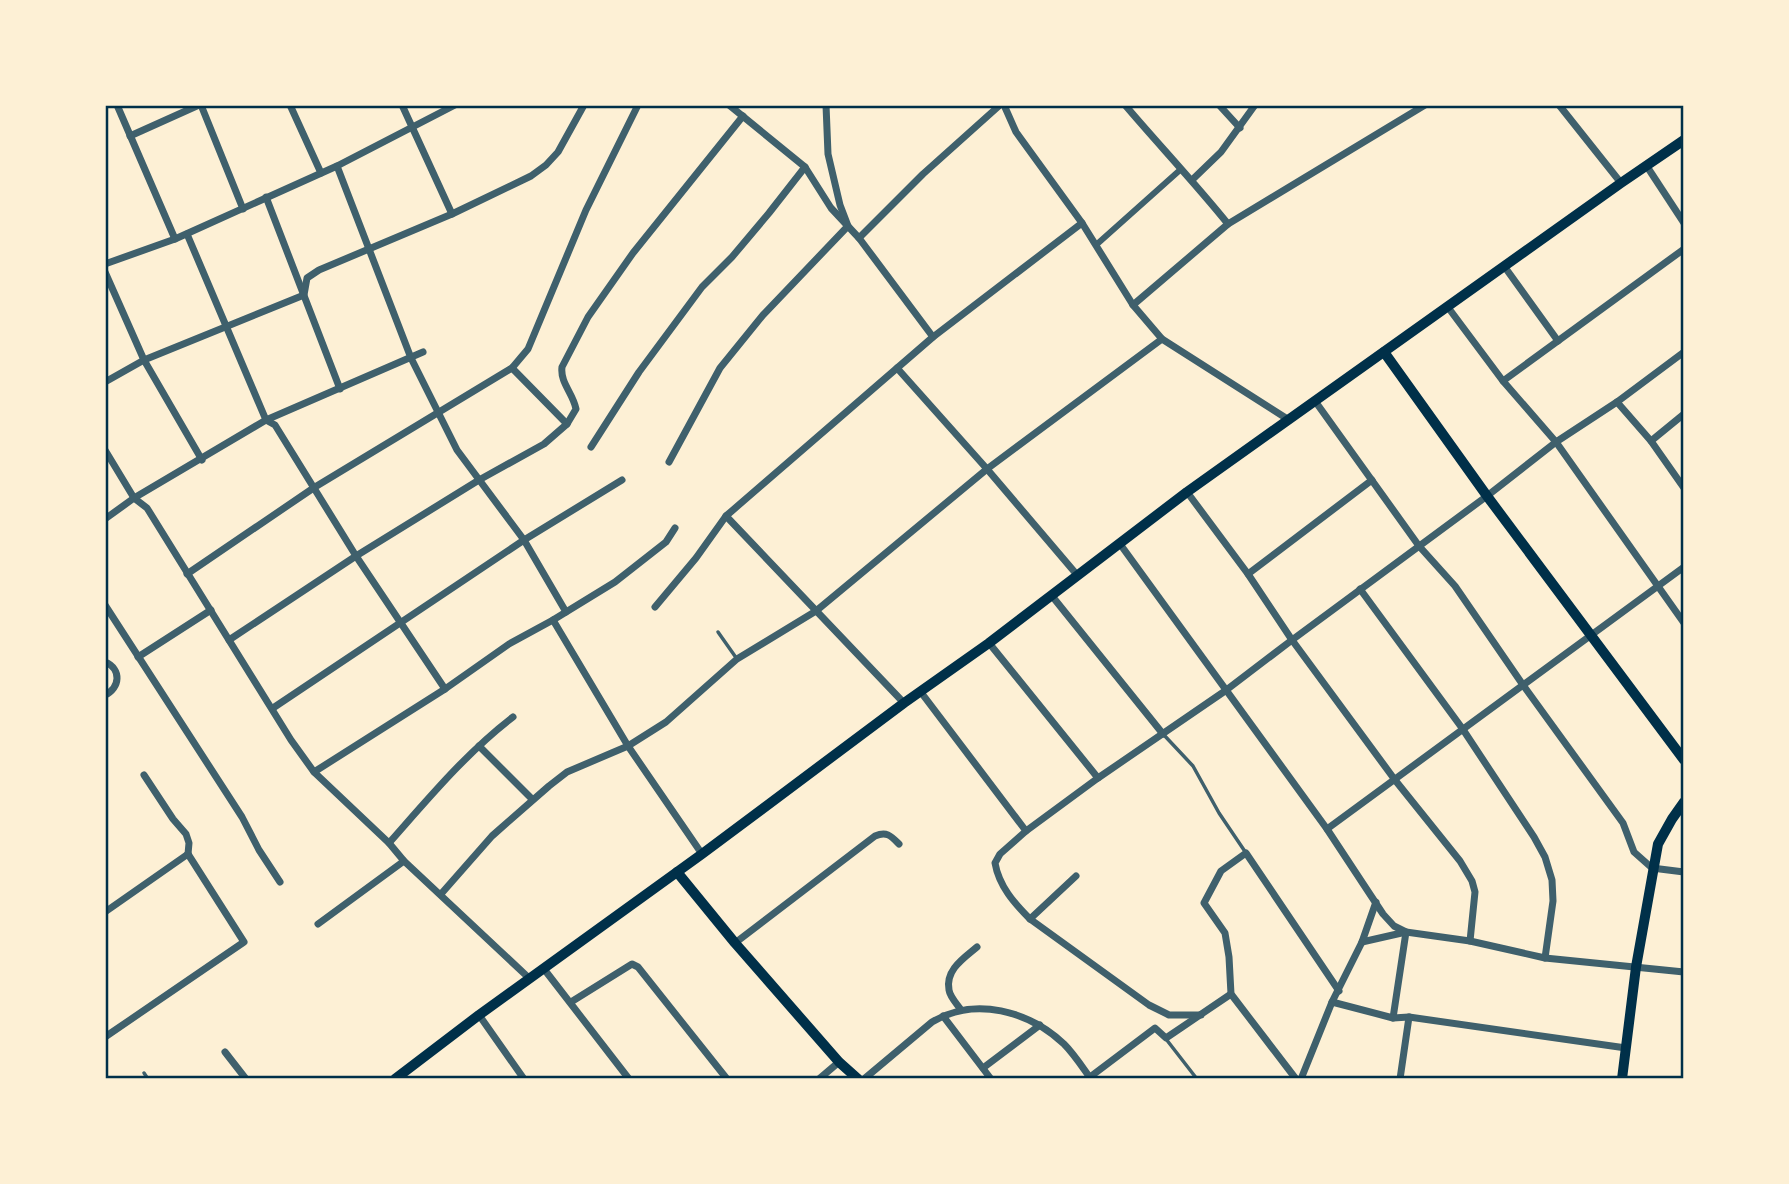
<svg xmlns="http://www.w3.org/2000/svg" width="1789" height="1184" font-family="'Nunito Sans',sans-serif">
<rect width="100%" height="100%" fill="#fdf0d5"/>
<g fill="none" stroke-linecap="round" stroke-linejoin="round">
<!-- service -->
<g stroke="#3f606c" stroke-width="3.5">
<path d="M718,632l19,27"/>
<path d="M1163,734l30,32 26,47 27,40"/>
<path d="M1166,1039l31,40"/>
<path d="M144,1073l4,6"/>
</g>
<!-- pedestrian -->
<path stroke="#3f606c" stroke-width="6" d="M1096,245l84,-75"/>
<!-- minor -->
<g stroke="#3f606c" stroke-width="7">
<path d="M117,105l58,134"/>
<path d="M201,105l42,104"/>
<path d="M290,105l31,68"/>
<path d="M402,105l50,109"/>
<path d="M729,105l76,62 26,41 28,30 74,99"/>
<path d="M1004,105l12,27 66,91 51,82 29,34 127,81"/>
<path d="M1125,105c34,40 70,78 103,119"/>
<path d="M1219,105l21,23"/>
<path d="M1559,105l62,78"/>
<path d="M130,136l69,-31"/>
<path d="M1646,165l38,58"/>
<path d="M337,166l74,192 46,92 67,90 42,72"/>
<path d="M1192,180l29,-28 34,-47"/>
<path d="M266,197l74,192"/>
<path d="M187,234l79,186 9,5 81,131 89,133"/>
<path d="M859,238l64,-64 77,-69"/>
<path d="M105,264l70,-25 162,-73 118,-61"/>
<path d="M1504,266l54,75"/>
<path d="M105,272l39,88 58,100"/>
<path d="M1133,305l95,-81 197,-119"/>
<path d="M1447,306l56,75 53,61 128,181"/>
<path d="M512,368l55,56"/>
<path d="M897,368l90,101 91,107"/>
<path d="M1503,381l181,-132"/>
<path d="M105,382l39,-22 160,-65 3,-17 12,-8 133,-56 79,-38 15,-11 12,-13 26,-47"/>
<path d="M1315,401l104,145 36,40 68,99 100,138 11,29 18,16 32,4"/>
<path d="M1617,402l34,39 33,47"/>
<path d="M1651,441l33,-27"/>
<path d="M591,447l48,-75 63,-85 30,-30 37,-44 36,-46"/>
<path d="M105,450l29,48 13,10 144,232 23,32 75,71 15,18 126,118"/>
<path d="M669,462l51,-94 43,-53 85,-89 -8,-21 -12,-51 -2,-49"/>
<path d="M1187,492l61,82 44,66 103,140 65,81 12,20 3,11 -5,49"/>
<path d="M726,516l178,187"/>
<path d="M105,519l29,-21 132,-78 157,-68"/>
<path d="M1120,544l207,285 56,85 11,12 12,6 -13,86"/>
<path d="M187,574l128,-87 197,-119 16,-19 58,-139 52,-105"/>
<path d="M1248,574l124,-94"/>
<path d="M1360,589l102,139 72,109 11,20 7,23 1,21 -8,57"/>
<path d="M1052,596l111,138"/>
<path d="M105,605l137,212 17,33 21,32"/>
<path d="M655,607l41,-49 30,-42 207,-179 149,-114"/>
<path d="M553,620l75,126 74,108"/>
<path d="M229,640l127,-84 123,-76 65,-36 23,-20 9,-15c-3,-16 -16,-26 -14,-42l26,-50 45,-64 110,-137"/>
<path d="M989,643l109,135"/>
<path d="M138,657l73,-47"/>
<path d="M105,662c17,7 15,26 0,33"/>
<path d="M920,691l106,140"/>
<path d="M273,708l251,-168 98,-60"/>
<path d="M479,746l53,53"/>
<path d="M314,772l131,-83 64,-45 44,-24 62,-38 51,-40 9,-14"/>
<path d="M144,775l29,44 13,15 3,9 -1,11"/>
<path d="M1327,829l357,-262"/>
<path d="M389,843c39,-44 77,-90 124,-126"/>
<path d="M441,894l51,-58 57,-50 18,-14 61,-26 38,-24 71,-63 79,-48 171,-142 175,-130"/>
<path d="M105,912l83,-58"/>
<path d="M1030,919l46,-43"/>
<path d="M318,924l86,-63"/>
<path d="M1362,942l44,-10 64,9 75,17 139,14"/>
<path d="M735,943l140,-107c12,-5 16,0 24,8"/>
<path d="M544,969l85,110"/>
<path d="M571,1002l61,-38 6,3 89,112"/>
<path d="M1332,1002l61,16 16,-1 217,31"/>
<path d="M961,1010c-4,-6 -11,-13 -12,-20 -4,-20 15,-32 28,-43"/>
<path d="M479,1015l45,64"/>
<path d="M1201,1015h-32l-20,-10 -119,-86c-16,-16 -31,-33 -35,-56l5,-9 26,-23 72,-53 127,-87 67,-51 195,-144 69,-54 61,-40 67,-50"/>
<path d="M943,1016l48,63"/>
<path d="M105,1037l139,-95 -56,-88"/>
<path d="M225,1052l21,27"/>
<path d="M983,1068l57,-43"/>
<path d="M1090,1077l65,-49 11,10 65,-44"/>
<path d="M819,1079l20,-17"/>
<path d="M864,1079l68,-57c43,-26 97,-11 132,22 10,10 19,24 27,35"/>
<path d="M1296,1079l-65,-85 -2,-37 -4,-24 -21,-30 17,-32 25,-18 93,138"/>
<path d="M1301,1079l31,-77 30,-60 14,-40"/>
<path d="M1400,1079l9,-62"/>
</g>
<!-- secondary -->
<g stroke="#003049" stroke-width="10">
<path d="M1384,352l103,144 197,264"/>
<path d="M677,872l58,71 104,119 19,17"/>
<path d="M395,1079l84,-64 223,-161 202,-151 85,-60 198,-151 434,-309 63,-43"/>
<path d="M1622,1079l14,-112 22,-123 14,-25 12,-17"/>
</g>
</g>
<!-- border -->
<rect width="1789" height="1184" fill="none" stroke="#fdf0d5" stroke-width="214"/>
<rect x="107" y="107" width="1575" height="970" fill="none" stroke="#003049" stroke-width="2.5"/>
</svg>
